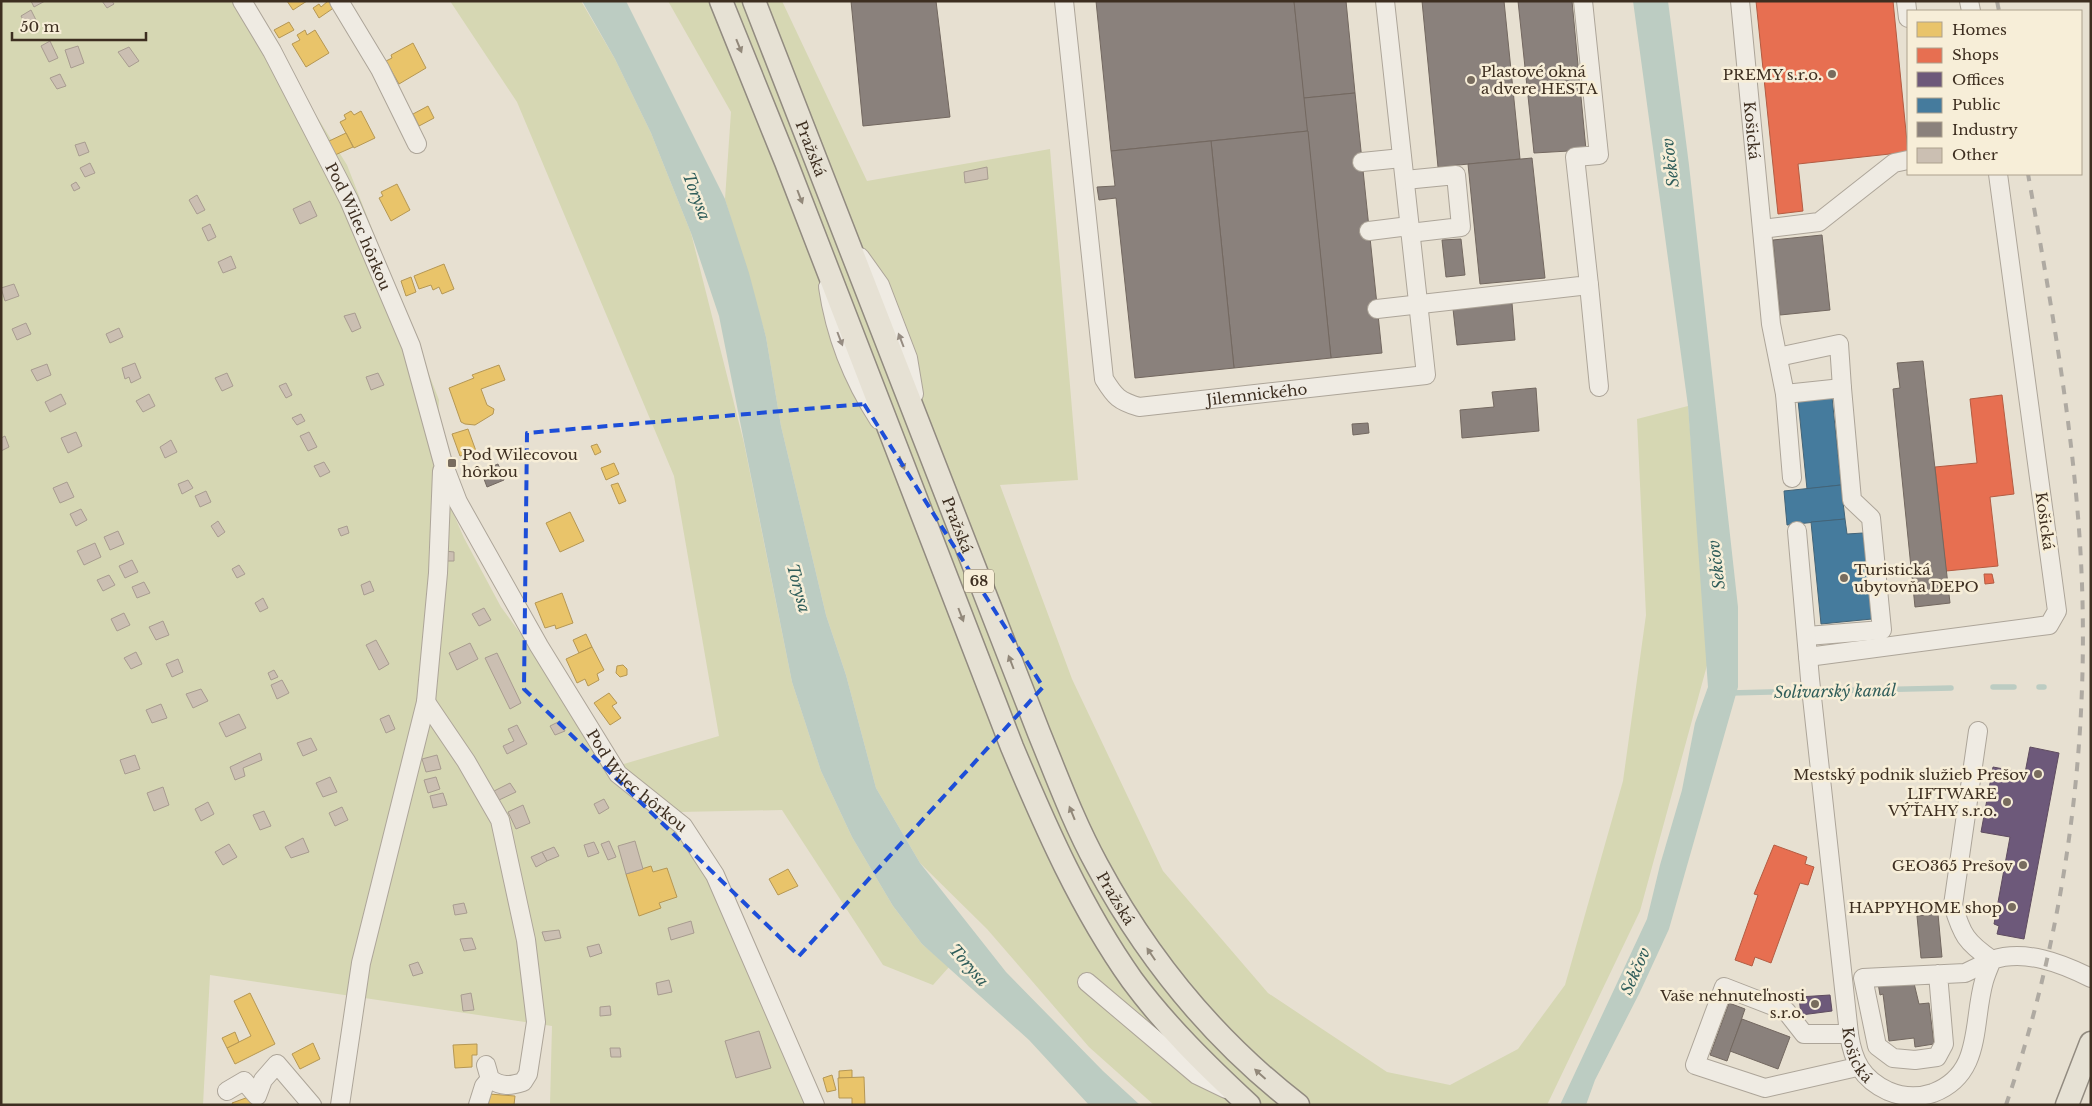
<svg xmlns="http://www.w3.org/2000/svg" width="2092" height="1106" font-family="'Libre Baskerville',serif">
<rect width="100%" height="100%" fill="#e7e0d1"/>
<!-- green -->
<g fill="#d6d7b3">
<path d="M1,1h244l102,164 92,235 -3,56 3,24 25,58 37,69 116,159 102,-30 -45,-260 -157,-374 -67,-101h131l34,58 36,74 40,100 53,210 48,239 29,89 31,66 41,69 29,38 27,23 -16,18 -50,-20 -101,-155 -104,2 130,293h-258l2,-79 -342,-51 -7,130h-202z"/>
<path d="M668,1h114l85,180 183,-32 28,331 -78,5 72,194 91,192 105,122 119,79 63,13 68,-36 47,-64 58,-204 23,-166 -9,-196 51,-13 21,252 -69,253 -93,194h-393l-65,-58 -102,-118 -67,-66 -44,-75 -30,-113 -20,-60 -45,-189 -15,-89 -41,-138 6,-87z"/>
</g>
<!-- water -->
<g fill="#bcccc2">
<path d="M582,1h44l99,198 24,74 17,64 15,89 45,189 20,60 30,113 44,75 86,109 97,99 37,34h-51l-60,-65 -107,-96 -29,-38 -41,-69 -31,-66 -29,-89 -73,-366 -28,-83 -40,-100 -36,-74z"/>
<path d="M1633,1h35l21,164 49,442v80l-69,242 -29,63 -45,88 -9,25h-26l87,-186 13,-54 22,-75 13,-67 13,-36 -20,-281z"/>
</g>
<!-- homes -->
<g fill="#e9c46a" stroke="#b59754">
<path d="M287,1h20l-14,9z"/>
<path d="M328,1h4l3,6 -16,11 -6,-10 6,-4 2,3z"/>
<path d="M289,22l5,8 -15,8 -5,-8z"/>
<path d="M305,30l2,5 8,-5 14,23 -23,14 -14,-23 8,-4 -3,-5z"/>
<path d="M413,43l13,25 -27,16 -13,-23 6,-3 -1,-3z"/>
<path d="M428,106l6,12 -15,8 -6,-12z"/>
<path d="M351,111l3,4 7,-4 14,27 -21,10 -14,-26 6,-3 -2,-4z"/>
<path d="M346,133l7,14 -18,8 -8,-13z"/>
<path d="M397,184l13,26 -19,11 -12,-23 4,-2 -2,-4z"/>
<path d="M444,264l10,25 -12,5 -3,-7 -6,3 -2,-5 -12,4 -5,-13z"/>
<path d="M411,277l5,15 -10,4 -5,-15z"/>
<path d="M499,365l6,15 -24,9 6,16 7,4 -1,5 -18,11 -10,-1 -4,-2 -12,-34 25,-10 -2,-3z"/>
<path d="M468,429l8,22 -16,5 -8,-22z"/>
<path d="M597,444l4,8 -6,3 -4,-9z"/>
<path d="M614,463l5,11 -13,6 -5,-12z"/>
<path d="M618,483l8,18 -7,3 -8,-19z"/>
<path d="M570,512l14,29 -24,11 -14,-29z"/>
<path d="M562,593l11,30 -17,6 -1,-4 -10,3 -10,-25z"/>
<path d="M586,634l6,13 -13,6 -6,-13z"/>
<path d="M592,647l12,23 -7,4 2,6 -11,6 -3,-7 -8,4 -11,-24z"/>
<path d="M623,665l4,4v6l-7,2 -4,-4 1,-7z"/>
<path d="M609,693l8,10 -5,3 9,12 -11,7 -16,-22z"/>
<path d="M651,866l2,6 14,-4 10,29 -18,6 2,5 -22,8 -13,-42z"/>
<path d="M788,869l10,17 -20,9 -9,-16z"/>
<path d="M250,993l25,51 -40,20 -8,-16 24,-12 -17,-35z"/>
<path d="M235,1032l4,10 -12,6 -5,-10z"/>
<path d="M313,1043l7,16 -20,10 -8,-15z"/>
<path d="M477,1044v11h-5v12l-17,1 -2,-23z"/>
<path d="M852,1070v8h-13v-7z"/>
<path d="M832,1075l4,15 -9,2 -4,-14z"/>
<path d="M864,1077l1,28h-13v-7h-13l-1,-20z"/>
<path d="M489,1094l26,2 -1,9h-30z"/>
<path d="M254,1095l4,10h-25l-1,-2z"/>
</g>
<!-- shops -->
<g fill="#e76f51" stroke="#b45c42">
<path d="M1756,1h137l15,151 -110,12 5,47 -25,3z"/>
<path d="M2002,395l12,99 -24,3 8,69 -52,5 -11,-104 42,-4 -7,-64z"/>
<path d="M1984,574h8l2,9 -9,1z"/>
<path d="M1774,845l33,12 -2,7 9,3 -6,18 -8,-2 -29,80 -16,-6 -3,9 -17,-6 23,-65 -4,-1z"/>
</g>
<!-- offices -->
<g fill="#6d597a" stroke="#5f4c5f">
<path d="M2030,747l29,6 -35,186 -27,-5 2,-8 -5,-2 16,-87 -29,-5 12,-65 32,6z"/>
<path d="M1830,995l2,16 -31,4 -2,-18z"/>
</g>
<!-- public -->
<g fill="#457b9d" stroke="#436478">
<path d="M1832,397l9,88 -34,4 -9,-89z"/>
<path d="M1841,485l4,34 -58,6 -3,-34z"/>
<path d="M1845,519l2,15 16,-1 9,86 -51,5 -10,-102z"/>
</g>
<!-- industry -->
<g fill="#8a817c" stroke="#736860">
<path d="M851,1h85l14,116 -87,9z"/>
<path d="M1096,1h198l14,130 -197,20z"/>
<path d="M1294,1h52l9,92 -51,5z"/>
<path d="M1422,1h82l16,158 -82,8z"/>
<path d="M1518,1h54l14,149 -52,3z"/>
<path d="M1355,93l27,260 -51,5 -27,-260z"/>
<path d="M1308,131l23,227 -97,10 -23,-227z"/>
<path d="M1211,141l23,227 -99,10 -19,-180 -17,2 -2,-13 18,-1 -4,-35z"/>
<path d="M1532,158l13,120 -65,6 -12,-120z"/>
<path d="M1822,235l8,75 -50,5 -7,-75z"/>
<path d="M1461,239l4,36 -19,2 -4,-37z"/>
<path d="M1512,303l3,37 -58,5 -4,-36z"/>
<path d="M1923,361l27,242 -35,4 -22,-218 7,-1 -3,-25z"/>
<path d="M1536,388l3,43 -77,7 -2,-28 34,-3 -2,-15z"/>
<path d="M1368,423l1,10 -16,2 -1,-11z"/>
<path d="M498,464l6,16 -17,7 -6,-16z"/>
<path d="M1938,914l4,43 -21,1 -4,-42z"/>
<path d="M1913,979l6,25 10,-1 5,41 -19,3 -1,-9 -25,3 -6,-47 -3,1 -2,-12z"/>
<path d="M1729,1003l16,6 -18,52 -17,-6z"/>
<path d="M1742,1019l48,18 -12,32 -48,-18z"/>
</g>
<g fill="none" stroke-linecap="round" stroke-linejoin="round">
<!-- stream -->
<g stroke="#bcccc2" stroke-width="5.5">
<path d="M1993,687h21"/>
<path d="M2039,687h5"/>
<path d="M1730,693l221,-5"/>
</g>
</g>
<!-- building -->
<g fill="#cbbfb2" stroke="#a89c90">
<path d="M31,1h14l-11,6z"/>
<path d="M102,1h10l2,3 -7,4z"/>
<path d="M31,10l6,12 -10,5 -6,-11z"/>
<path d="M50,41l8,17 -9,4 -8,-16z"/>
<path d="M78,46l6,17 -13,5 -6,-18z"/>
<path d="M129,47l10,14 -10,6 -11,-15z"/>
<path d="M60,74l6,12 -9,3 -7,-11z"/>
<path d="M85,142l4,10 -10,4 -4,-11z"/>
<path d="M90,163l5,10 -10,4 -5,-9z"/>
<path d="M987,167l1,12 -23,4 -1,-11z"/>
<path d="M76,182l4,6 -6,3 -3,-6z"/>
<path d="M197,195l8,15 -8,4 -8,-14z"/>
<path d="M310,201l7,15 -17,8 -7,-15z"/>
<path d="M210,224l6,13 -8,4 -6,-13z"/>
<path d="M231,256l5,12 -13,5 -5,-11z"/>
<path d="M14,284l5,12 -14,5 -4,-13z"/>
<path d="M355,313l6,15 -9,4 -8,-16z"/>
<path d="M26,323l5,11 -14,6 -5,-11z"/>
<path d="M119,328l4,9 -13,6 -4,-9z"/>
<path d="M135,363l6,15 -10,5 -2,-6 -4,2 -3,-11z"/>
<path d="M47,364l4,11 -14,6 -6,-11z"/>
<path d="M227,373l6,13 -11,5 -7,-13z"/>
<path d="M378,373l6,12 -13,5 -5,-13z"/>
<path d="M286,383l6,12 -6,3 -7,-12z"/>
<path d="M61,394l5,10 -16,8 -5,-10z"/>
<path d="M149,394l6,12 -12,6 -7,-11z"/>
<path d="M301,414l4,7 -8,4 -5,-7z"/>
<path d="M76,432l6,14 -14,7 -7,-15z"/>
<path d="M309,432l8,15 -9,4 -8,-15z"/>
<path d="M5,436l4,11 -8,4v-13z"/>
<path d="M171,440l6,12 -12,6 -5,-11z"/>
<path d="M324,462l6,10 -10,5 -6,-11z"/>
<path d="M188,480l5,8 -11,6 -4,-10z"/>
<path d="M67,482l7,15 -14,6 -7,-15z"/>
<path d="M206,491l5,11 -11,5 -5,-11z"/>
<path d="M81,509l6,11 -11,6 -6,-12z"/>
<path d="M218,521l7,11 -7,5 -7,-11z"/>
<path d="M347,526l2,7 -8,3 -3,-7z"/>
<path d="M118,531l6,13 -14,6 -6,-13z"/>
<path d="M95,543l6,14 -17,8 -7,-14z"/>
<path d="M445,551l9,1v9h-9z"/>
<path d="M132,560l6,12 -13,6 -6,-12z"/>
<path d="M239,565l6,9 -8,4 -5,-9z"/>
<path d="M109,575l6,10 -12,6 -6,-11z"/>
<path d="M370,581l4,10 -10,4 -3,-10z"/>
<path d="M144,582l6,11 -13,5 -5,-11z"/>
<path d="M263,598l5,10 -8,4 -5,-9z"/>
<path d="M484,608l7,12 -12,6 -7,-12z"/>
<path d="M124,613l6,12 -13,6 -6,-12z"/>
<path d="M163,621l6,14 -13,5 -7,-13z"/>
<path d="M376,640l13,24 -10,6 -13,-25z"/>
<path d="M470,643l8,16 -21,11 -8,-17z"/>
<path d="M136,652l6,12 -11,5 -7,-11z"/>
<path d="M497,653l24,50 -11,6 -25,-51z"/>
<path d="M178,659l5,13 -11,5 -6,-13z"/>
<path d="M274,670l4,7 -7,3 -3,-7z"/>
<path d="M282,680l7,13 -12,6 -6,-14z"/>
<path d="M201,689l7,12 -15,7 -7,-14z"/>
<path d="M161,704l6,14 -15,5 -6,-13z"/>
<path d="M239,714l7,14 -20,9 -7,-14z"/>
<path d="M389,715l6,14 -9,4 -6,-14z"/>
<path d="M560,721l5,10 -10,4 -5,-9z"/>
<path d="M517,725l10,19 -20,10 -4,-8 11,-5 -6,-12z"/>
<path d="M311,738l6,12 -14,6 -6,-13z"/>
<path d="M260,753l2,7 -19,8 2,8 -10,4 -5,-13z"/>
<path d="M135,755l5,14 -15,5 -5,-14z"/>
<path d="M437,755l4,14 -15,3 -4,-13z"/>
<path d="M330,777l7,15 -14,5 -7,-14z"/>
<path d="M436,777l4,12 -12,4 -4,-13z"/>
<path d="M510,783l6,9 -17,8 -5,-9z"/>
<path d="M163,787l6,18 -15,6 -7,-18z"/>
<path d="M443,793l4,12 -14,3 -3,-12z"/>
<path d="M604,799l5,9 -10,6 -5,-10z"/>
<path d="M208,802l6,12 -13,7 -6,-12z"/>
<path d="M523,805l7,18 -14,6 -8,-17z"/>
<path d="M342,807l6,13 -13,6 -6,-13z"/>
<path d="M264,811l7,15 -11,4 -7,-15z"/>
<path d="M303,838l6,14 -18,6 -6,-11z"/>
<path d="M609,841l7,16 -8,3 -7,-16z"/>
<path d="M635,841l8,28 -17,5 -8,-28z"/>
<path d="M594,842l5,11 -11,4 -4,-12z"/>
<path d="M229,844l8,13 -14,8 -8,-13z"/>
<path d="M554,847l5,9 -12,5 -5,-9z"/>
<path d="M542,852l5,9 -11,6 -5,-10z"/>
<path d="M464,903l3,10 -12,2 -2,-10z"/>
<path d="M691,921l3,12 -23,7 -3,-12z"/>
<path d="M559,930l2,8 -16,3 -3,-9z"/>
<path d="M472,938l4,11 -12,2 -4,-12z"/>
<path d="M599,944l3,9 -12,4 -3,-10z"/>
<path d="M418,962l5,11 -10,3 -4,-11z"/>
<path d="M669,980l3,12 -14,3 -2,-12z"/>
<path d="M471,993l3,17 -11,1 -2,-16z"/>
<path d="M610,1006l1,9 -11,1v-9z"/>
<path d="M759,1031l12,37 -35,10 -11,-37z"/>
<path d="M610,1048h10l1,9h-10z"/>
</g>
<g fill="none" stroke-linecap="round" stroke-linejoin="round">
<defs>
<g id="minor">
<path id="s1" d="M242,1l30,50 77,149 62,146 32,117 15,39 81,144 79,128 65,52 32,49 100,230"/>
<path d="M339,1l41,68 37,75"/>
<path id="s2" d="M1064,1l40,378c11,18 15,22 35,28l287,-32 -41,-374"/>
<path id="s3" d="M1740,1l31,323 14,70"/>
<path d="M1906,1l2,17"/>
<path d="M1969,1l2,10"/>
<path d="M1362,162l40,-4"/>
<path d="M1405,180l51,-5 5,52 -51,6"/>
<path d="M1762,229l57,-7 75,-59 14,-3"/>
<path d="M1369,231l40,-5"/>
<path d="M860,257l20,28 28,73 6,36"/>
<path d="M1589,285l10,102"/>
<path d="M828,287c7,48 25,93 51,133"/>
<path d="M1377,309l212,-24 -14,-128 24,-2 -16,-154"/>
<path d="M1778,357l61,-13 3,44"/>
<path d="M1792,478l-7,-84 57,-6 10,112 19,18 11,112 -75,6"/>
<path id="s4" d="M1797,531l13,148 39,355c4,27 13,45 39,57 14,6 30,7 45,2 50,-19 39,-70 51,-112 2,-7 5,-14 8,-21 33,-11 69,3 99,18"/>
<path d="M1808,657l241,-32 8,-14 -59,-437"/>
<path d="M426,702l40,59 34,59 26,120 10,82 -8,52 -5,8c-13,4 -21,5 -33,-3l-4,-14"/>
<path d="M1938,974l6,70 -7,13 -22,3 -22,-2 -16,-12 -14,-68 102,-5 27,-13c-26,-18 -30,-25 -39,-55l25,-174"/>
<path d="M1087,982l110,93 29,14"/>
<path d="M1849,1034h-45l-18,-23 -62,-24 -29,78 70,23 92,-21"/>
<path d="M227,1091l17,-10 13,15 6,-16 14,-16 35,41"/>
<path d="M340,1105l21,-142 65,-261 12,-129 4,-102"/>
<path d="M478,1105l6,-19 6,-7"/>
</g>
<g id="major">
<path d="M721,1l65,161 226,585c34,81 69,161 120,233 34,46 75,86 117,125"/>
<path id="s5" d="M754,1l285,732c18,44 35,90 58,132 50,93 117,175 201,240"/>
<path d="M2067,1105l24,-62"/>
</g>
</defs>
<!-- minor casing -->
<use href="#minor" stroke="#ada599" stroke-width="20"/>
<!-- major casing -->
<use href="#major" stroke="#928b80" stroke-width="25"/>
<!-- minor -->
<use href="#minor" stroke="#efebe3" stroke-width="18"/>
<!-- major -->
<use href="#major" stroke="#e6e1d4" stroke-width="22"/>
<!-- rail -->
<g stroke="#afaaa2" stroke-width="4" stroke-dasharray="9 9" stroke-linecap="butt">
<path d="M1997,1l2,10"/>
<path d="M2006,1105c61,-179 86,-372 74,-561 -8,-124 -30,-247 -52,-370"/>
</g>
</g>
<!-- one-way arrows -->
<defs><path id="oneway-solid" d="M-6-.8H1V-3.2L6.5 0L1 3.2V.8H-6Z" transform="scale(1.25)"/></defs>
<g fill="#92887a">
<use href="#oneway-solid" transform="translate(739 46) rotate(68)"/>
<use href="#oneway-solid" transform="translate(800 197) rotate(69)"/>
<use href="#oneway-solid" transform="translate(902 463) rotate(69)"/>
<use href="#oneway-solid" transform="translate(961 615) rotate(69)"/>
<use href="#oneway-solid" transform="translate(1011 662) rotate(-111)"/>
<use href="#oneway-solid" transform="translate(1072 813) rotate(-112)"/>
<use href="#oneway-solid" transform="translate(1151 954) rotate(-124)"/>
<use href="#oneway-solid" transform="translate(1260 1074) rotate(-138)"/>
</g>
<g fill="#968c82">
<use href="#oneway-solid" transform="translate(840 339) rotate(69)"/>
<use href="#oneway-solid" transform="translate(901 340) rotate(-111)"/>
</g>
<!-- marked area -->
<path fill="none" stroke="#1d4ed8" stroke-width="4" stroke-dasharray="10 6" stroke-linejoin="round" d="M864,404l179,283 -244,269 -275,-267 3,-256z"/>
<!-- markers -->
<g fill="#786c5e" stroke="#f7eed8" stroke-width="2">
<circle cx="1832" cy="74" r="5"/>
<circle cx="1471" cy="80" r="5"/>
<rect x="447" y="458" width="10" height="10" rx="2.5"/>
<circle cx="1844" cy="578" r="5"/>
<circle cx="2038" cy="774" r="5"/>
<circle cx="2007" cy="802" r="5"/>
<circle cx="2023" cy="865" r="5"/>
<circle cx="2012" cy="907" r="5"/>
<circle cx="1815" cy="1004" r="5"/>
</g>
<g text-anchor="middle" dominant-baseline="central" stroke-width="5" stroke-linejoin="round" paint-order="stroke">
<!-- shield labels -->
<rect fill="#f7eed8" stroke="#756857" stroke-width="1" x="964" y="569.5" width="30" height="23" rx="4"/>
<g font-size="14" font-weight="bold" fill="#3d2e20">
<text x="979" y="581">68</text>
</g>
<!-- poi labels -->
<g font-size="15" fill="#3d2e20" stroke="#f7eed8" text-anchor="end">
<text x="1481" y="71" text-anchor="start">Plastové okná<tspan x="1481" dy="17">a dvere HESTA</tspan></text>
<text x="1822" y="74">PREMY s.r.o.</text>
<text x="462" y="454" text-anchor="start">Pod Wilecovou<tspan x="462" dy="17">hôrkou</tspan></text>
<text x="1854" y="569" text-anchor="start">Turistická<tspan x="1854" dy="17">ubytovňa DEPO</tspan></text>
<text x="2028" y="774">Mestský podnik služieb Prešov</text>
<text x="1997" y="793">LIFTWARE<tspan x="1997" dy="17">VÝŤAHY s.r.o.</tspan></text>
<text x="2013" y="865">GEO365 Prešov</text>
<text x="2002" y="907">HAPPYHOME shop</text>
<text x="1805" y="995">Vaše nehnuteľnosti<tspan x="1805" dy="17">s.r.o.</tspan></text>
</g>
<!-- street labels -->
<g font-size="15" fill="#3d2e20" stroke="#f7eed8">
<text stroke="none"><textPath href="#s3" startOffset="130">Košická</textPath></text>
<text stroke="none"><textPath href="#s5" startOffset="158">Pražská</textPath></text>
<text stroke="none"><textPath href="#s1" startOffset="254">Pod Wilec hôrkou</textPath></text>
<text stroke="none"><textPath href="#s2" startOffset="545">Jilemnického</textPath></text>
<text transform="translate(2045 521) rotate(82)">Košická</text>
<text stroke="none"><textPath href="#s5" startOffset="562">Pražská</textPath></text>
<text stroke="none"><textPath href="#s1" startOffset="881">Pod Wilec hôrkou</textPath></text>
<text stroke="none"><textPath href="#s5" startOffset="968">Pražská</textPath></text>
<text stroke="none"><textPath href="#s4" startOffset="528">Košická</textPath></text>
</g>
<!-- water labels -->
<g font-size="16" font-style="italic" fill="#2f5d5a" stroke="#f7eed8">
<text transform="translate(1670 163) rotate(-97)">Sekčov</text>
<text transform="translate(697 196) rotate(69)">Torysa</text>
<text transform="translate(1716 565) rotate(-97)">Sekčov</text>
<text transform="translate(799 588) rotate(75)">Torysa</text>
<text transform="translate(1835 691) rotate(-1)">Solivarský kanál</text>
<text transform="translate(969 965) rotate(49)">Torysa</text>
<text transform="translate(1635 971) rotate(-66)">Sekčov</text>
</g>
</g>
<!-- border -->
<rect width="2092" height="1106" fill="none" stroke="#3d2e20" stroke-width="5"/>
<!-- legend -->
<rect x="1907" y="10" width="175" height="165" fill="#f7eed8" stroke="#ada18e"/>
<rect x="1917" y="22" width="25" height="15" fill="#e9c46a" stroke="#ada18e"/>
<text x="1952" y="35" font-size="15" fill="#3d2e20">Homes</text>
<rect x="1917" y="48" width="25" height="15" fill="#e76f51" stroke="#ada18e"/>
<text x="1952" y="60" font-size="15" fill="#3d2e20">Shops</text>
<rect x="1917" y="72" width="25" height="15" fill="#6d597a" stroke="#ada18e"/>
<text x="1952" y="85" font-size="15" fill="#3d2e20">Offices</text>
<rect x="1917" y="98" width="25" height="15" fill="#457b9d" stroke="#ada18e"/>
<text x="1952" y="110" font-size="15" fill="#3d2e20">Public</text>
<rect x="1917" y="122" width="25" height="15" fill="#8a817c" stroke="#ada18e"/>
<text x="1952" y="135" font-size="15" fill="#3d2e20">Industry</text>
<rect x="1917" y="148" width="25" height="15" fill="#cbbfb2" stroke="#ada18e"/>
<text x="1952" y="160" font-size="15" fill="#3d2e20">Other</text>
<!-- scale -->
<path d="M12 32v8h134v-8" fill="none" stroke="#3d2e20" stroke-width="2.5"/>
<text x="20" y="32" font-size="15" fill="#3d2e20" stroke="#f7eed8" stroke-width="4" paint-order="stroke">50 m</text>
</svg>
